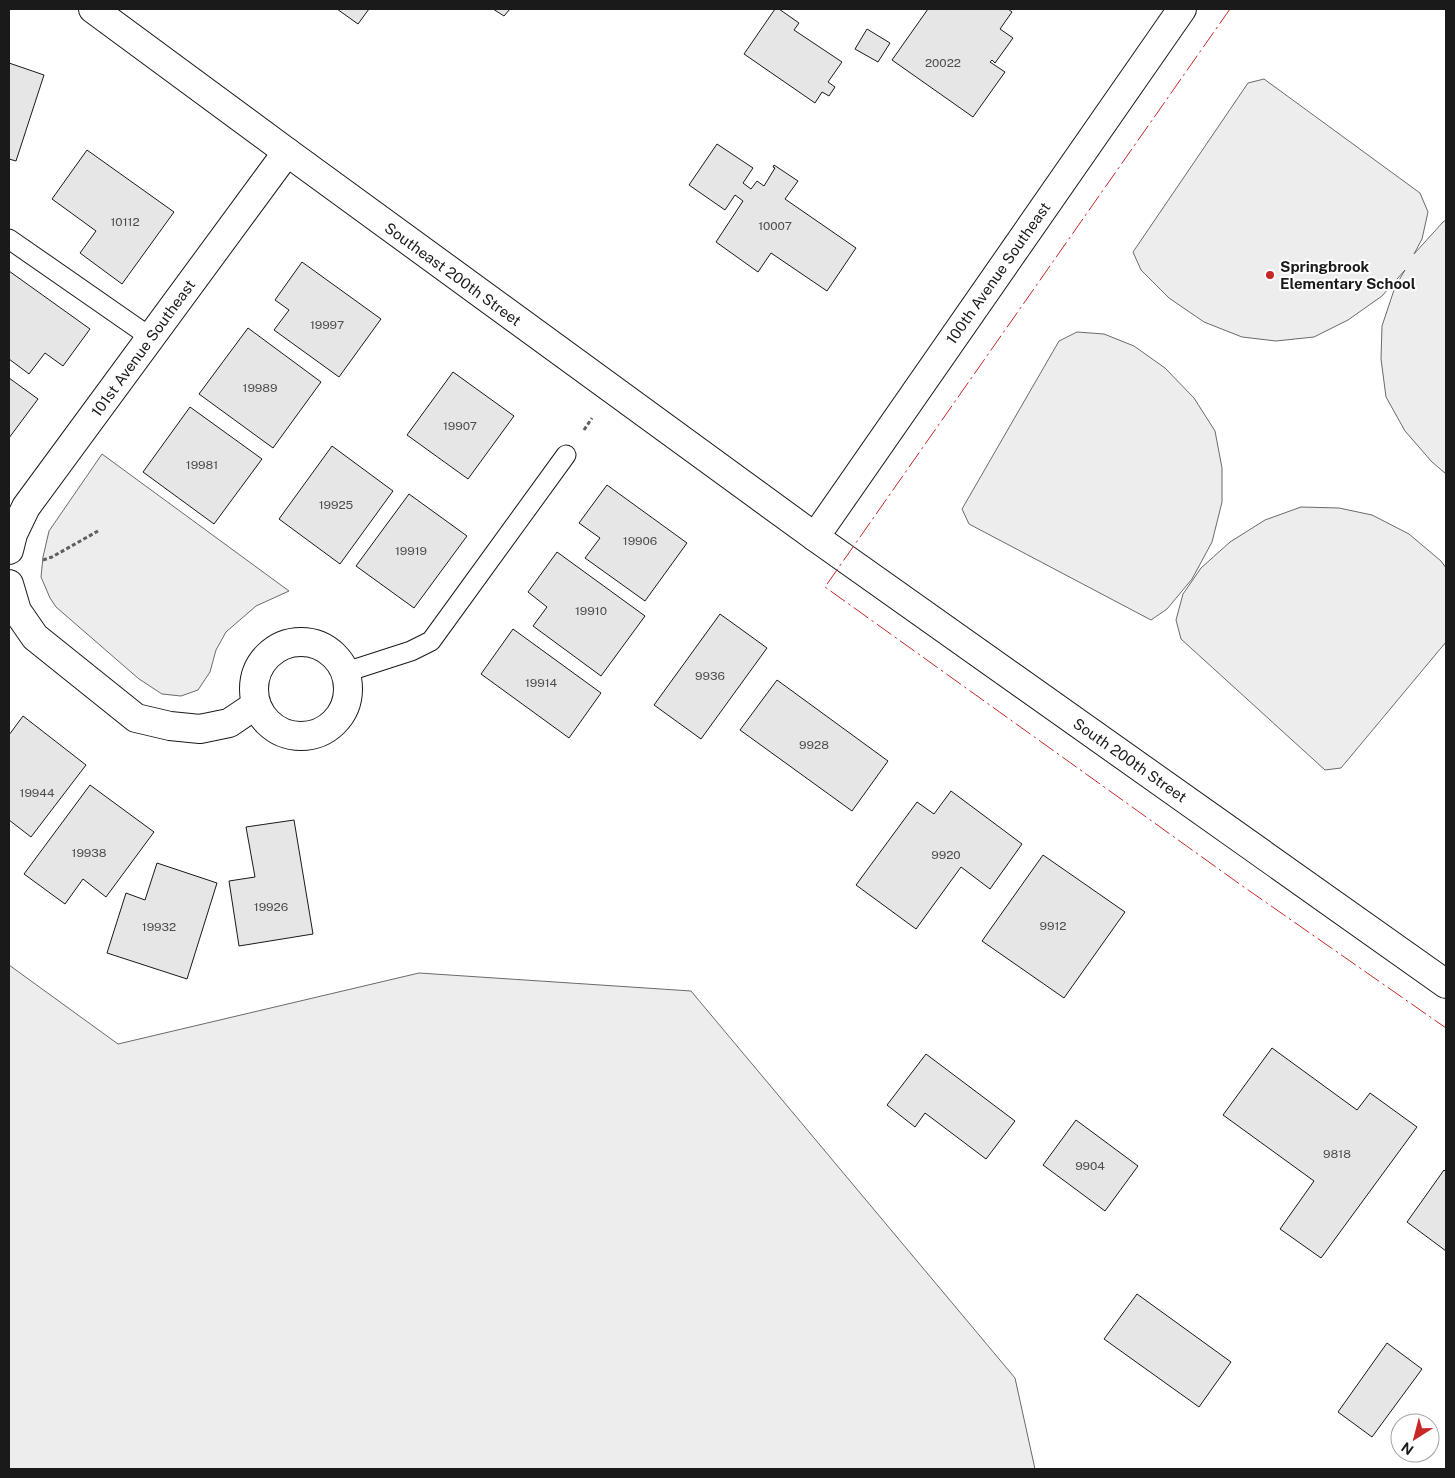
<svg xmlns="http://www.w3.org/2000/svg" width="1455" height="1478" font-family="'Public Sans',sans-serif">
<rect width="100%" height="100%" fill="#fff"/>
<!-- built -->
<g fill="#ededed" stroke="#6a6a6a">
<path d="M1264,79l156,114 8,19 -6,27 -8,15 29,-32 3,-2v254l-14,-12 -27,-31 -19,-34 -5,-38 1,-33 13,-39 10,-17 -23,26 -34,24 -34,17 -38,4 -34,-4 -38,-15 -35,-24 -28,-28 -8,-18 115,-169z"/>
<path d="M1077,332l27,2 30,12 31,22 29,30 21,33 7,37v34l-10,40 -20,37 -25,30 -16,11 -182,-96 -7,-15 97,-168z"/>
<path d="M102,454l187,137 -33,15 -30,26 -10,18 -6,22 -12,18 -17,6 -19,-2 -23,-15 -83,-72 -6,-9 -9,-21 2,-20 6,-26z"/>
<path d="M1301,507l38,1 33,7 37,19 32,27 5,7v74l-105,126 -16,2 -144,-131 -5,-19 7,-26 18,-26 29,-26 35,-22z"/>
<path d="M9,965l109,79 301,-71 272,18 324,387 20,91h-1026z"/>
</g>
<!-- building -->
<g fill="#e6e6e6" stroke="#1a1a1a">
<path d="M337,9h32l-11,15z"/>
<path d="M493,9h17l-6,7z"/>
<path d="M775,9h4l20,14 -5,7 48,32 -14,20 7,5 -6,9 -7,-4 -7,11 -71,-49z"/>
<path d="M928,9h80l4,3 -12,17 13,9 -18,25 -3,-3 -2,2 15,10 -32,45 -81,-57z"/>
<path d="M867,29l23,14 -12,19 -23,-13z"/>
<path d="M9,63l35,12 -28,86 -7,-2z"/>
<path d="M717,144l36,24 -10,15 8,6 6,-8 7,5 11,-18 -2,-1 1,-2 24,16 -13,18 71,49 -29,43 -56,-38 -13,19 -42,-30 27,-41 -8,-6 -10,15 -36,-25z"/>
<path d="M87,150l87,62 -52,72 -42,-31 16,-22 -44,-32z"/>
<path d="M302,262l79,57 -42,58 -65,-47 15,-20 -14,-10z"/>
<path d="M9,271l81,58 -27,37 -18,-13 -16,21 -20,-15z"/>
<path d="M248,328l73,54 -48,66 -74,-54z"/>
<path d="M453,372l61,44 -46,63 -61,-44z"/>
<path d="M9,378l29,21 -29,39z"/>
<path d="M190,407l72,52 -48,65 -71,-52z"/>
<path d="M332,446l61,45 -53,73 -61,-45z"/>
<path d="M607,485l80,58 -42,58 -60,-43 15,-20 -21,-15z"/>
<path d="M409,494l58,42 -53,72 -58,-42z"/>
<path d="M557,552l88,64 -44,60 -68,-50 14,-19 -19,-15z"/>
<path d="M720,614l47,34 -66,91 -47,-34z"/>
<path d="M513,629l88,64 -32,45 -88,-64z"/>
<path d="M777,680l111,81 -36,50 -112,-81z"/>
<path d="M23,716l63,49 -55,72 -22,-17v-85z"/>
<path d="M90,785l64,47 -48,65 -23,-18 -18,25 -41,-30z"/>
<path d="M951,791l71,53 -32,45 -29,-22 -45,62 -60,-44 61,-83 17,12z"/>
<path d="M294,820l19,114 -74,12 -10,-65 26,-4 -9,-50z"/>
<path d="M1043,855l82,57 -61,86 -82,-57z"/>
<path d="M157,863l60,20 -30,96 -80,-26 19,-60 19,7z"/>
<path d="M1272,1048l85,62 13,-17 47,34 -96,131 -41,-29 34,-48 -91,-66z"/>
<path d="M926,1054l89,67 -29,38 -61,-46 -10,14 -28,-22z"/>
<path d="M1076,1120l62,46 -33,45 -62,-46z"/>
<path d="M1444,1170l2,2v79l-39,-29z"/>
<path d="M1137,1294l94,68 -32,45 -95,-68z"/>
<path d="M1387,1343l35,26 -50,68 -34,-25z"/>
</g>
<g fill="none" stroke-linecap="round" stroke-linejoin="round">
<defs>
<g id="service">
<path d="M9,239l141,98"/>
<path d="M346,672l65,-21 20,-10 135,-186"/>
</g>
<g id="minor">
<path d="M815,537l367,-528"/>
<path d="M9,550l4,-16 13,-27 261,-355"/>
<path d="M9,584l8,27 18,26 101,81 34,8 30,3 29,-6 27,-18"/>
<circle cx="301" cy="689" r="47"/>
</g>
<path id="tertiary" d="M93,9l194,143 528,385 631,447"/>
</defs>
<!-- service casing -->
<use href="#service" stroke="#1a1a1a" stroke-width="21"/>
<!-- minor casing -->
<use href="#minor" stroke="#1a1a1a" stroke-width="30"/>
<!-- tertiary casing -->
<use href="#tertiary" stroke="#1a1a1a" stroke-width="30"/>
<!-- path -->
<g stroke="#5f5f5f" stroke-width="3" stroke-dasharray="4 2.5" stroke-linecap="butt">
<path d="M584,430l8,-12"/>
<path d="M43,560l9,-3 46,-26"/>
</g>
<!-- service -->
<use href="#service" stroke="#fff" stroke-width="19"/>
<!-- minor -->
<use href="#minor" stroke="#fff" stroke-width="28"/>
<!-- tertiary -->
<use href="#tertiary" stroke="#fff" stroke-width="28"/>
<!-- power -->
<path stroke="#c62828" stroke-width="1" stroke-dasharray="18 4 2.5 4" stroke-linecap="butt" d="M1230,9l-405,578 416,298 205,143"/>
</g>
<!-- markers -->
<circle fill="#c62828" stroke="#fff" stroke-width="2" cx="1270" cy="275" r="5"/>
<g text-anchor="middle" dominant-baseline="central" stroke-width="4" stroke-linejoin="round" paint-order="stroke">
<!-- number labels -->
<g font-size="12" fill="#4d4d4d">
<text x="943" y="63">20022</text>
<text x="125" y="222">10112</text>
<text x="775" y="226">10007</text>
<text x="327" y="325">19997</text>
<text x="260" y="388">19989</text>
<text x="460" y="426">19907</text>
<text x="202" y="465">19981</text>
<text x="336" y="505">19925</text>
<text x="640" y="541">19906</text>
<text x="411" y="551">19919</text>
<text x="591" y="611">19910</text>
<text x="710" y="676">9936</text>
<text x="541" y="683">19914</text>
<text x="814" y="745">9928</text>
<text x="37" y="793">19944</text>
<text x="89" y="853">19938</text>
<text x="946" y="855">9920</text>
<text x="271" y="907">19926</text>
<text x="1053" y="926">9912</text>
<text x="159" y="927">19932</text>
<text x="1337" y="1154">9818</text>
<text x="1090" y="1166">9904</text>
</g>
<!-- poi labels -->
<g font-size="15" font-weight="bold" fill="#1a1a1a" stroke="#fff" text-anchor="start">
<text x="1280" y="266">Springbrook<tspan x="1280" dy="17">Elementary School</tspan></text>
</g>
<!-- street labels -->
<g font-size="15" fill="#1a1a1a" stroke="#fff">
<text transform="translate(998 273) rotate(-55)">100th Avenue Southeast</text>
<text transform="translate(453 274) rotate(36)">Southeast 200th Street</text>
<text transform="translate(143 348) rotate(-54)">101st Avenue Southeast</text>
<text transform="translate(1130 760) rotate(35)">South 200th Street</text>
</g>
</g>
<!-- border -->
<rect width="1455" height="1478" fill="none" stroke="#1a1a1a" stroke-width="20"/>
<!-- north arrow -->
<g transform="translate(1415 1438) rotate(216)"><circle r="24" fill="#ffffff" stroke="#a3a3a3"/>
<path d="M0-4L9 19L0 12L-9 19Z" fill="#c62828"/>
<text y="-8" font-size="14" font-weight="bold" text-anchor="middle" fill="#1a1a1a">N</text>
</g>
</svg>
